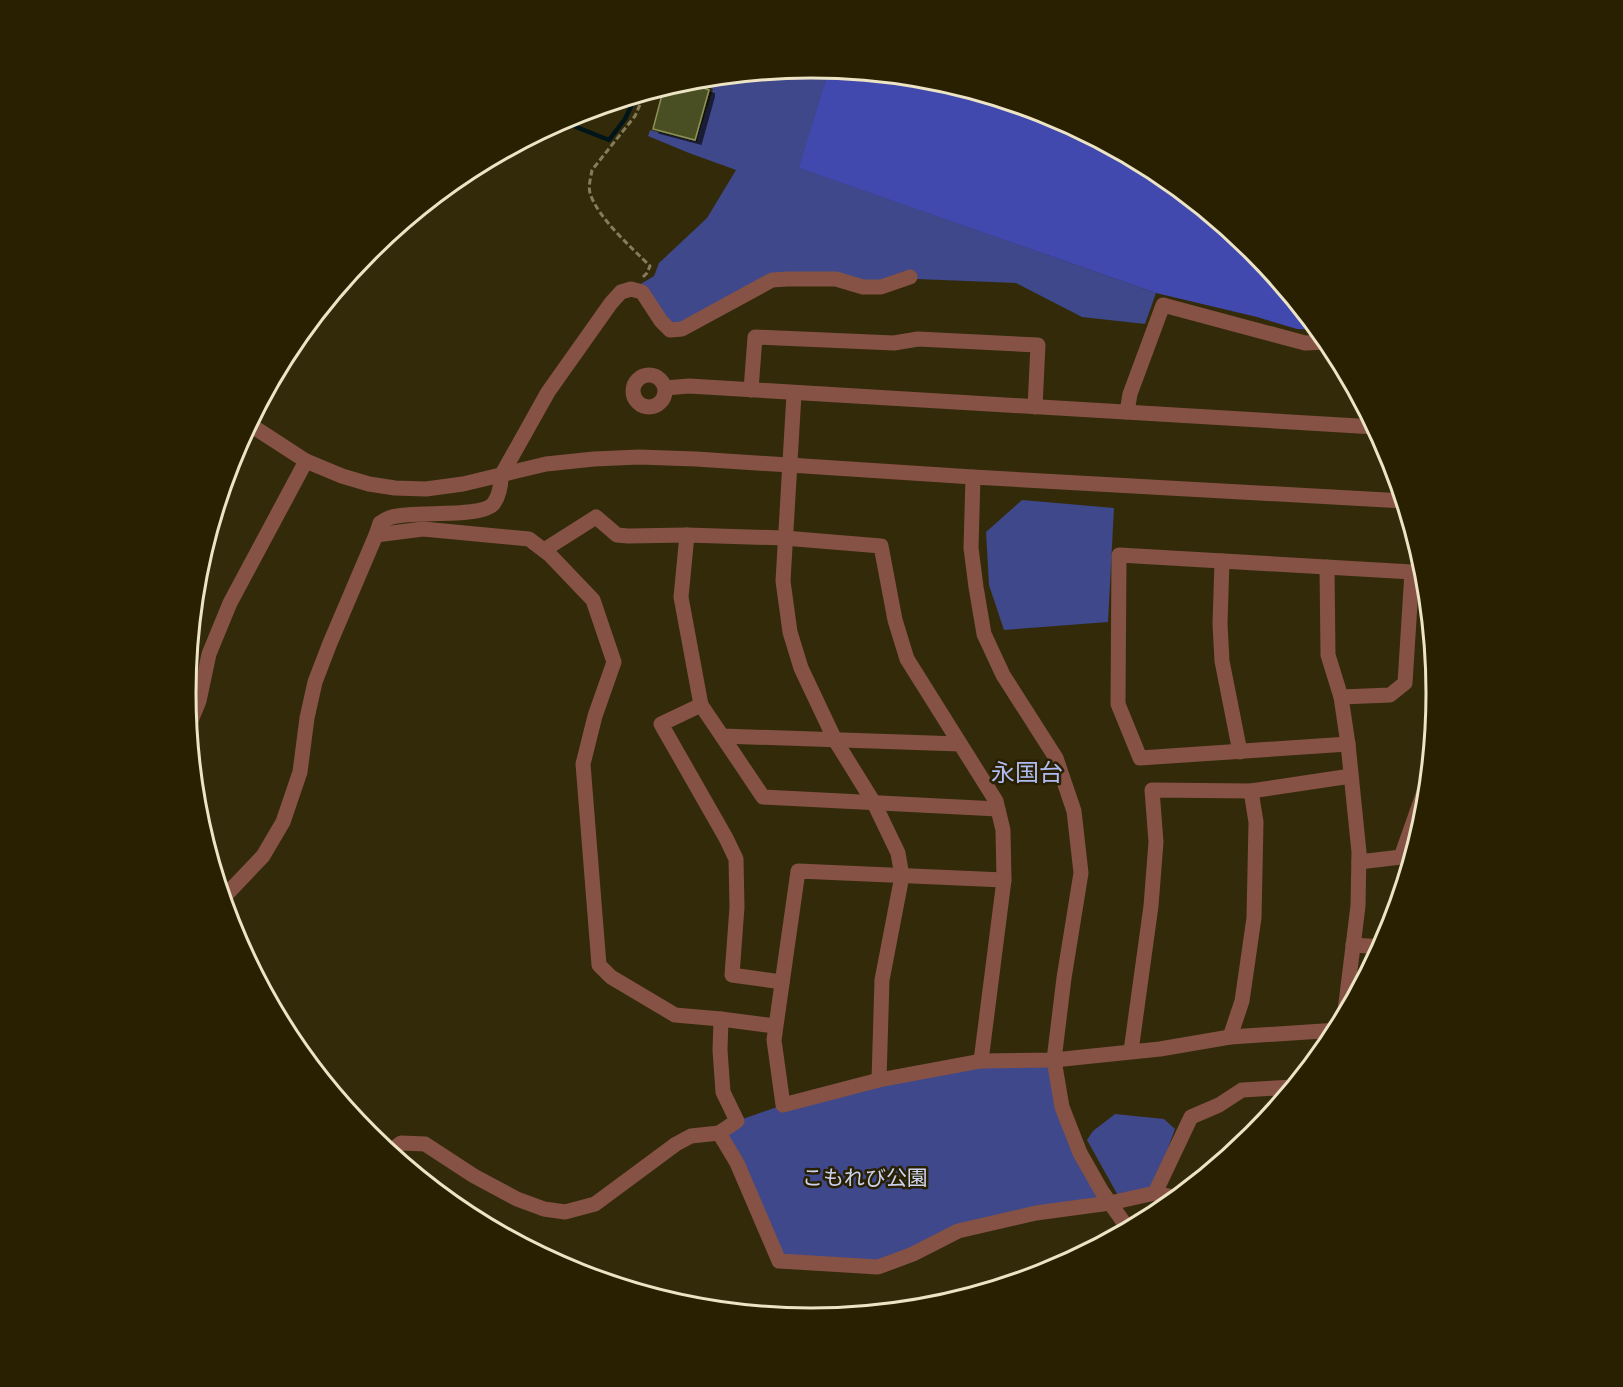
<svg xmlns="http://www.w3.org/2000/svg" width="1623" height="1387" font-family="'PT Sans Narrow','Noto Sans JP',sans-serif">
<defs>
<filter id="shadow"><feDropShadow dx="6" dy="4" stdDeviation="0" flood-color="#0009"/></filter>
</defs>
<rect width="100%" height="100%" fill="#332a09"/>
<!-- green -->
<g fill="#3e488a">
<path d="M812,68l17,1 -29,99 356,125 -11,31 -63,-7 -66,-34 -99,-4 -13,-8 -18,13 -113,-6 -95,49 -44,-39 20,-12 5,-13 48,-45 29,-48 -47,-17 -41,-17 2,-6 47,12 1,-6 15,-47 -9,-4 2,-7z"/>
<path d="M1022,500l92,8 -6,114 -104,8 -15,-45 -3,-53z"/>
<path d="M1054,1060l8,47 48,96 -152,28 -80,36 -99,-6 -60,-128 18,-12 46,-16 96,-25z"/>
<path d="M1115,1114l49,5 11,10 -13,36 -11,23 -31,11 -33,-59 6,-9z"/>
</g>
<!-- forest -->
<path fill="#4149ae" d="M829,69l105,11 117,35 109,58 94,78 65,79 -22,-1 -40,-12 -101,-24 -357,-125z"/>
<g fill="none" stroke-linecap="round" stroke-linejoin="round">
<!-- stream -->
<path stroke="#00151a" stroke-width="4.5" d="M561,121l48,19 16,-21 11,-23"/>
</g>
<!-- building -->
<path fill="#4a4f24" stroke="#8a9256" stroke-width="1.5" filter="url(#shadow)" d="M703,78l-2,9 8,3 -14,50 -42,-11 11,-42 26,-8z"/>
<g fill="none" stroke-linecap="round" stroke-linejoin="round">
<!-- path -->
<path stroke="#857c5c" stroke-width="3" stroke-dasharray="6 3" stroke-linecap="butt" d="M643,277l4,-4 3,-7c-18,-18 -53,-49 -60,-73 -2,-7 1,-16 2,-23l43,-54 10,-23"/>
<!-- minor -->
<g stroke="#855245" stroke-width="15">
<circle cx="649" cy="391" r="16"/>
<path d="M665,388l24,-2 686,41"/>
<path d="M751,390l4,-53 139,6 24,-4 120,6 -3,62"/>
<path d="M794,394l-11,187 7,51 11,36 34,72 39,63 24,50 4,23 -20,104 -3,100"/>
<path d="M1127,412l3,-18 33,-89 142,38 24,-1"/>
<path d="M249,424l57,37 36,15 27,8 26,4 31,1 37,-5 83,-20 48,-5 45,-2 57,2 277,18 431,24"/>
<path d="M973,477l-2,71 5,39 8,47 19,41 53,83 18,53 7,62 -17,105 -10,82 8,47 18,46 21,37 28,40"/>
<path d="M376,535l4,-12c3,-2 8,-5 12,-6 22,-7 91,2 102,-14 6,-9 7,-18 7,-27l47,-84 63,-89 10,-11 10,-3 11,3 19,29 9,9 12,-1 90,-49 15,-1h49l27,8h18l29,-10"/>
<path d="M544,550l52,-33 21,18 11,1 59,-1"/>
<path d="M1222,561l-2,63 2,37 18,91"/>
<path d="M1327,567l1,88 13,42"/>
<path d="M701,705l-40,19 65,114 10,21 1,48 -5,68 50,7"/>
<path d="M189,725l10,-24 10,-47 21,-51 76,-142"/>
<path d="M722,736l41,61 235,12"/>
<path d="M960,744l-238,-8 -21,-31 -20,-108 6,-62 97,3 97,8 14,74 12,39 89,142 7,29 1,50 -23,181"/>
<path d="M1348,744l-208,14 -22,-54 1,-149 293,17 14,3"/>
<path d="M1359,862l42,-5 24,-68"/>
<path d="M1004,880l-206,-9 -24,169 9,65 96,-25 102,-19 73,-1 106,-11 70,-12 108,-7"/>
<path d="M223,898l40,-42 20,-34 17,-50 7,-54 8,-36 15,-39 46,-108 47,-6 106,10 21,16 43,45 21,62 -19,54 -12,48 16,201 12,12 64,38 46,4 -1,31 3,42 14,29 -18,12 -28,3 -15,8 -81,60 -30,8 -21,-3 -27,-10 -43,-23 -49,-32 -24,-1 -12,9"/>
<path d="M1353,945l30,2"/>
<path d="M721,1019l54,7"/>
<path d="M1344,1019l14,-113 1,-54 -11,-108 -7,-47 49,-2 15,-12 7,-111"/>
<path d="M1230,1037l12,-36 12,-83 2,-96 -5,-31"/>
<path d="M1131,1051l20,-145 5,-64 -4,-52 99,1 100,-15"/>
<path d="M719,1133l18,30 42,98 99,6 35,-13 45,-23 78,-18 74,-10 45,-10 23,5"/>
<path d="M1155,1193l36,-76 28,-12 23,-15 52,-3"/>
</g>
</g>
<g text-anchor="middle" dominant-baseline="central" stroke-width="5" stroke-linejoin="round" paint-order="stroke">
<!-- park labels -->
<g font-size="21" fill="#ccd3ee" stroke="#292001">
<text x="865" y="1177">こもれび公園</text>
</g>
<!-- quarter labels -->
<g font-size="24" fill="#afbcf3" stroke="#292001">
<text x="1027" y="772">永国台</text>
</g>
</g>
<!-- crop -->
<path d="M0 0H1623V1387H0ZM196 693a615 615 0 1 1 1230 0a615 615 0 1 1-1230 0Z" fill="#292001" fill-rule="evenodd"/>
<path fill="none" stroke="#ece4c5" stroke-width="3" d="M196 693a615 615 0 1 1 1230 0a615 615 0 1 1-1230 0Z"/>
</svg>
